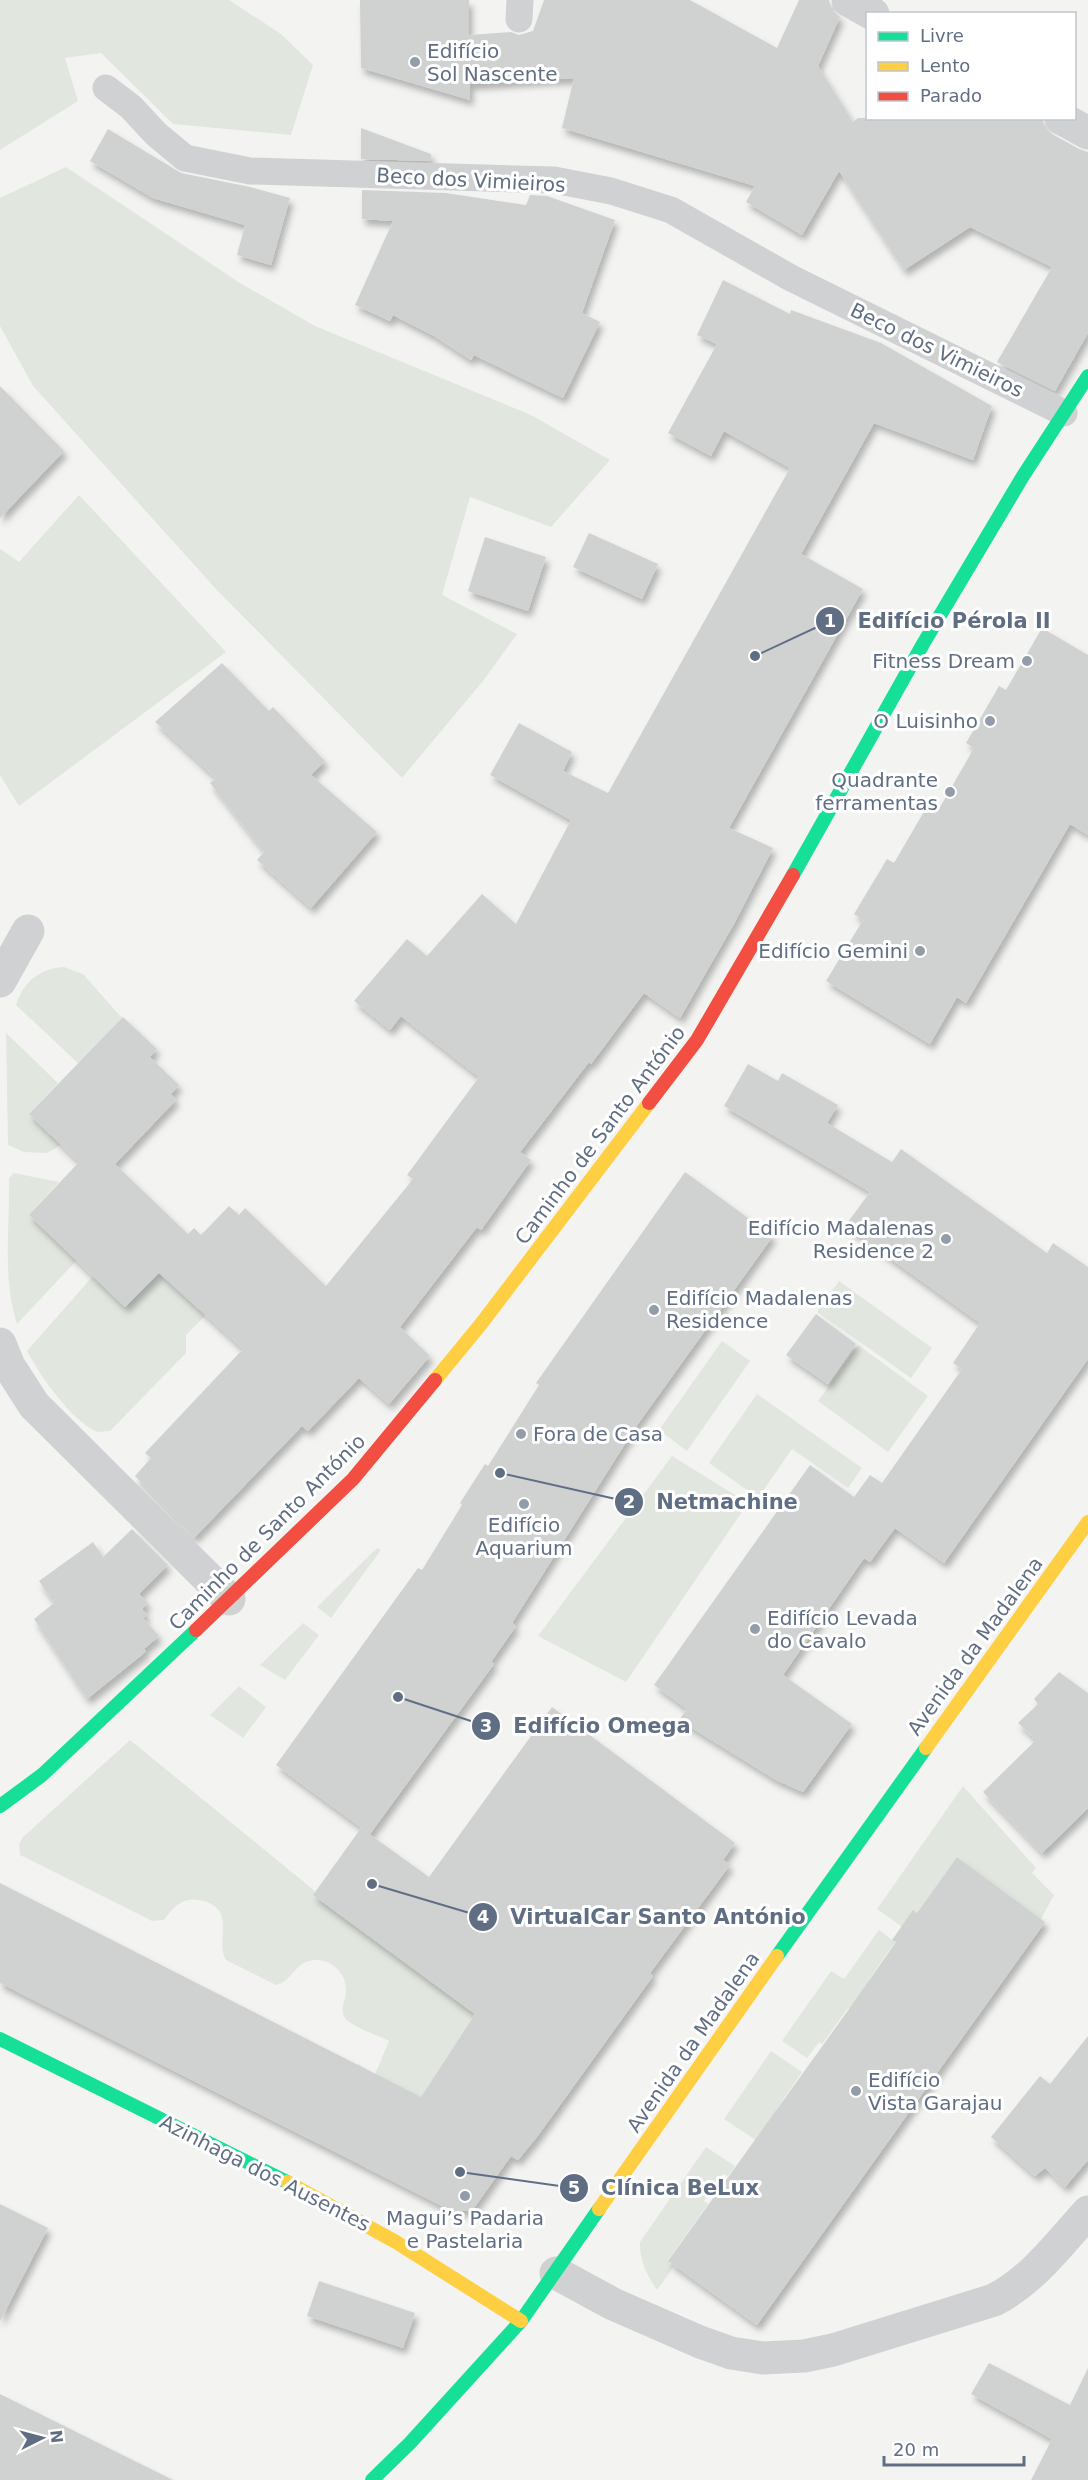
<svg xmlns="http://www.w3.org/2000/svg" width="1088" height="2480" font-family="'DejaVu Sans',sans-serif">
<defs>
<filter id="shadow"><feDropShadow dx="3.5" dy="6" stdDeviation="3" flood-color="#0004"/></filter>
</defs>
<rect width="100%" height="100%" fill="#f3f4f1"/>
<!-- green -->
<g fill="#e1e7df">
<path d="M0,0h229l52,34 32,31 -22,70 -118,-11 -72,-71 -36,5 13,43 -78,49z"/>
<path d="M66,167l174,116 75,43 216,89 79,45 -59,67 -81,-30 -28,98 75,39 -34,47 -81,97 -186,-189 -183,-203 -33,-60v-128z"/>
<path d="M79,495l147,157 -207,154 -19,-31v-226l19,13z"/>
<path d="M64,967l19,7 39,44 -43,46 -63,-59c7,-23 24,-37 48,-38z"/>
<path d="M6,1033l52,50 -29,31 32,31 -14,8 -23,-1 -16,-7z"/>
<path d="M14,1173l45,9 -30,33 48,45 -60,64c-15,-47 -7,-98 -8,-146z"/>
<path d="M165,1265l42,49 -21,21v18l-76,78 -13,1c-26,-12 -56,-55 -70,-81l66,-75 33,31z"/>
<path d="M839,1281l93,67 -21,30 -94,-66z"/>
<path d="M722,1341l28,20 -63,90 -28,-21z"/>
<path d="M858,1345l70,51 -40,56 -70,-51z"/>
<path d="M757,1394l105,74 -14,20 -56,-39 -34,49 -49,-35z"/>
<path d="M672,1456l76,47 -122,179 -88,-46z"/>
<path d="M377,1548l4,2 -50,68 -14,-11z"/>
<path d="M303,1623l16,12 -34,45 -25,-15z"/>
<path d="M239,1686l27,21 -23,31 -33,-23z"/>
<path d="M130,1740l185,151 -1,4 161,119 -54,83 -19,-9 -41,77 -43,-21 40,-80 17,10 14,-33c-10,-5 -39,-15 -44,-23 -6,-10 1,-17 1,-27 1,-19 -18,-35 -37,-30 -15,4 -18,21 -33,24l-50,-25c-12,-19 13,-54 -28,-60 -16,-3 -25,8 -34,20l-12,1 -132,-66 -1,-11 4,-7z"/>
<path d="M963,1786l73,82 -4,5 22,22 -13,24 -84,-62 -40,56 -3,-2 -12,16 -25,-18z"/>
<path d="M879,1930l16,12 -25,36 -14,36 -8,-6 -26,36 -3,-2 -12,16 -25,-17 49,-70 13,8z"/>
<path d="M771,2051l31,21 -26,38 7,6 -20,29 -39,-26z"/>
<path d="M706,2147l29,19 -7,10 -5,-2 -19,27 4,3 -40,56 7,5 -18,25c-10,-15 -18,-30 -17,-48z"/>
</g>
<!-- building -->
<g fill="#d0d2d2" filter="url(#shadow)">
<path d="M360,0h109v35l42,-3 8,3 14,-4 11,-31h146l87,48 22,-48h30l3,10 8,7 -22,49 35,56 5,-4h184l3,9 7,7 27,15 9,3v181l-33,58 -58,-29 55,-95 -82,-40 -66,43 -65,-99 -37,64 -56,-33 9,-16 -193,-58 12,-50 -104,6v16l-109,-32z"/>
<path d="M361,128l70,26v7l-70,-2z"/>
<path d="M108,129l73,44 69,14 40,11 -19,67 -34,-10 8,-30 -92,-27 -63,-37z"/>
<path d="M362,190l84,3 80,12 4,-10 17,1 68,24 -33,93 18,9 -37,76 -89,-43 -3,5 -37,-24 -41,-21 -3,6 -35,-16 38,-84 -31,-2z"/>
<path d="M723,280l67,34 1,-4 90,33 111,63 -19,54 -99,-37 -73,131 62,35 -134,239 44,20 -38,74 -55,96 -36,-25 -53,71 -2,-2 -69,90 11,8 -50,70 -4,-3 -77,100 30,29 -41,48 -30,-26 -51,53 -6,-5 -108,112 -59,-62 16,-18 -6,-5 98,-104 -84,-76 -34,34 -96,-92 50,-53 -50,-48 94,-97 34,32 -7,8 29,28 -8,9 5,6 -61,64 73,70 6,-6 7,7 28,-29 10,9 6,-7 81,78 87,-107 -6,-4 72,-98 -78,-61 -11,14 -36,-29 53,-62 20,17 55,-62 34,30 55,-104 -81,-45 29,-52 53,29 -9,19 45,22 182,-325 -66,-37 -13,25 -43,-23 49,-89 -20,-9z"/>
<path d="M0,386l64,65 -64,67z"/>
<path d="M589,533l69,31 -16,35 -69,-32z"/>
<path d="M485,537l61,20 -18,54 -60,-20z"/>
<path d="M1042,628l46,27v180l-18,-11 -104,179 -9,-6 -27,47 -104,-63 37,-61 -9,-6 33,-55 7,4 35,-60 10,6 35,-61 -8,-5 33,-57 7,4z"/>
<path d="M222,663l47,48 4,-4 52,54 -14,14 66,57 -66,76 -54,-48 7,-8 -54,-69 6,-5 -61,-56z"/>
<path d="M748,1064l30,17 4,-8 56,32 -11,18 65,39 9,-13 146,104 6,-10 35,24v92l-144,204 -49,-35 -25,34 -6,-4 -81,117 69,49 -49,68 -27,-12 -97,-60 8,-11 -33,-24 156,-220 44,32 16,-22 12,8 80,-114 -9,-6 27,-40 -135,-97 25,-34 -146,-86z"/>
<path d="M685,1172l88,64 -138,192 -123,195 4,3 -25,36 3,2 -124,170 -94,-69 142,-197 4,2 40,-65 -2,-2 25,-39 3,2 51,-81 -3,-2z"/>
<path d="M816,1314l40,30 -28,40 -42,-29z"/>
<path d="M132,1529l36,36 -29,29 9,9 -6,6 5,6 -4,3 16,18 -15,13 2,2 -3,3 -56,45 -53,-80 20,-16 -15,-22 54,-39 10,15z"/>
<path d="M1059,1672l29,21v115l-46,45 -59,-61 53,-52 -18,-17 20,-19 -4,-5z"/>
<path d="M552,1707l183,136 -12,17 7,5 -80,108 3,3 -116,161 -19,23 -7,-4 -37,52 -7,3h-15l-452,-228v-100l421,214 54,-83 -162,-119 48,-67 68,49z"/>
<path d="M957,1857l88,65 -288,403 -89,-64 181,-252 47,-67 -4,-2 21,-30 4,3z"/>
<path d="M1088,2036v124l-23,27 -20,-19 -10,8 -44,-39 49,-61 10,8z"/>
<path d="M0,2204l48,24 -48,93z"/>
<path d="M319,2281l96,32 -12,35 -96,-32z"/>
<path d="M989,2363l81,42 18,-37v112h-57l21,-41 -81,-45z"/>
<path d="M0,2394l173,86h-173z"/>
</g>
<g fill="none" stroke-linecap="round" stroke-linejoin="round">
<!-- lane -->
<g stroke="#d0d1d2" stroke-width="27">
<path d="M519,19l1,-19"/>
<path d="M106,88l25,19 25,27 29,24 65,13 304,9 57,11 60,19 120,68 273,135"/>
</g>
<!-- street -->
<g stroke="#d0d1d2" stroke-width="33">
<path d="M848,0l25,14"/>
<path d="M1061,118l27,15"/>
<path d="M0,981l28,-50"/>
<path d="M0,1344l9,22 25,39 195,194"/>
<path d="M556,2273l57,31 87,38 31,11 32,5 41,-2 29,-6 161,-50c39,-20 65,-56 94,-88"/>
</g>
<!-- fast -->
<g stroke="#16e098" stroke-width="14">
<path d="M793,875l130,-231 100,-168 65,-100"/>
<path d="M0,1806l42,-31 154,-145"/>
<path d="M777,1956l149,-208"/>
<path d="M0,2039l287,143"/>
<path d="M372,2480l38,-37 111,-122 78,-112"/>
</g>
<!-- slow -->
<g stroke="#ffcf43" stroke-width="14">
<path d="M435,1380l46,-56 168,-221"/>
<path d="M926,1748l162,-226"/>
<path d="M287,2182l109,60 125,79"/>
<path d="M599,2209l178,-253"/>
</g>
<!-- jam -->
<g stroke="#f24e42" stroke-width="14">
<path d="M649,1103l48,-63 96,-165"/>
<path d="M196,1630l157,-151 82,-99"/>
</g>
</g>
<!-- markers -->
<g fill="#939daa" stroke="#fff" stroke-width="2">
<circle cx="415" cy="62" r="6"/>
<circle cx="1027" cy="661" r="6"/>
<circle cx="990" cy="721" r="6"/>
<circle cx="950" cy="792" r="6"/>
<circle cx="920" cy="951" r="6"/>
<circle cx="946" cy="1239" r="6"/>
<circle cx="654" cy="1310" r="6"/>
<circle cx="521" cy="1434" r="6"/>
<circle cx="524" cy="1504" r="6"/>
<circle cx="755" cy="1629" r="6"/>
<circle cx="856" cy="2091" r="6"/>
<circle cx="465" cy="2196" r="6"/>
</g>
<g text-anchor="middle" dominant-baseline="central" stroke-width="6" stroke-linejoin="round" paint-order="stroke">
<!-- poi labels -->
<g font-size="20" fill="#606e84" stroke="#fff" text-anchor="start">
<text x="427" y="51">Edifício<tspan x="427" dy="23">Sol Nascente</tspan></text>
<text x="1015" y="661" text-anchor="end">Fitness Dream</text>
<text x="978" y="721" text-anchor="end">O Luisinho</text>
<text x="938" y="780" text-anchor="end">Quadrante<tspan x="938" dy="23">ferramentas</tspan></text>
<text x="908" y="951" text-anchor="end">Edifício Gemini</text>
<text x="934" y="1228" text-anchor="end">Edifício Madalenas<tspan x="934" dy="23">Residence 2</tspan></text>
<text x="666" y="1298">Edifício Madalenas<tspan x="666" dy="23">Residence</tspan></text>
<text x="533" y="1434">Fora de Casa</text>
<text x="524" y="1525" text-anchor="middle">Edifício<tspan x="524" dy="23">Aquarium</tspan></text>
<text x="767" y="1618">Edifício Levada<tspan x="767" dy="23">do Cavalo</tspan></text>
<text x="868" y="2080">Edifício<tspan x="868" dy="23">Vista Garajau</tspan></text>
<text x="465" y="2218" text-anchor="middle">Magui’s Padaria<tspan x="465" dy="23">e Pastelaria</tspan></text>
</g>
<!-- street labels -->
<g font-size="20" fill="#606e84" stroke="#fff">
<text transform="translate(471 180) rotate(3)">Beco dos Vimieiros</text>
<text transform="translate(937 350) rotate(26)">Beco dos Vimieiros</text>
<text transform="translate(600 1135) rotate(-53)">Caminho de Santo António</text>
<text transform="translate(267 1532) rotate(-45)">Caminho de Santo António</text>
<text transform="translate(975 1646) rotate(-54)">Avenida da Madalena</text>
<text transform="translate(693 2042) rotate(-55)">Avenida da Madalena</text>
<text transform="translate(265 2173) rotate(27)">Azinhaga dos Ausentes</text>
</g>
</g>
<!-- callouts -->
<path fill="none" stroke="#606e84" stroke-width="2" d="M755 656L830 621M500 1473L629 1502M398 1697L486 1726M372 1884L483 1917M460 2172L574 2188"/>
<g fill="#606e84" stroke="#fff" stroke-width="2">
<circle cx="755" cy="656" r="6"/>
<circle cx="500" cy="1473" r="6"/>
<circle cx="398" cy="1697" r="6"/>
<circle cx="372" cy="1884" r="6"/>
<circle cx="460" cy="2172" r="6"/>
<circle cx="830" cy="621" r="15"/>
<circle cx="629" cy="1502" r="15"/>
<circle cx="486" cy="1726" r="15"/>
<circle cx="483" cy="1917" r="15"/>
<circle cx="574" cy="2188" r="15"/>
</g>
<g font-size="18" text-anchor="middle" font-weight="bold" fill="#fff">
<text x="830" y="627">1</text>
<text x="629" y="1508">2</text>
<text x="486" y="1732">3</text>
<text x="483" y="1923">4</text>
<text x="574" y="2194">5</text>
</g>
<g font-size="21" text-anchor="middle" font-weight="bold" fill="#606e84" stroke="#fff" stroke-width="6" stroke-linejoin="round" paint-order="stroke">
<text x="954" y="628">Edifício Pérola II</text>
<text x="727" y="1509">Netmachine</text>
<text x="602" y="1733">Edifício Omega</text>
<text x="658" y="1924">VirtualCar Santo António</text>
<text x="680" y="2195">Clínica BeLux</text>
</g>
<!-- legend -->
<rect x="866" y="12" width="210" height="108" fill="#ffffff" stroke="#bfc5ce" stroke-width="1.5"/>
<rect x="878" y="32" width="30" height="9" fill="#16e098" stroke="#bfc5ce" stroke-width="1.5"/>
<text x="920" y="42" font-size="18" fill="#606e84">Livre</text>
<rect x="878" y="62" width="30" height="9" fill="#ffcf43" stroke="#bfc5ce" stroke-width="1.5"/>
<text x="920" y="72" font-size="18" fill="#606e84">Lento</text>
<rect x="878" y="92" width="30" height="9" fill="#f24e42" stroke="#bfc5ce" stroke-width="1.5"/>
<text x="920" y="102" font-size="18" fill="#606e84">Parado</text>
<!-- north arrow -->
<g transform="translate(42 2438) rotate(84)" stroke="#ffffff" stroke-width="4.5" paint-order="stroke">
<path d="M0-4.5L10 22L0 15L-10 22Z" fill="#606e84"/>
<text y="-9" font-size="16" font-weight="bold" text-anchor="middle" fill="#606e84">N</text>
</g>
<!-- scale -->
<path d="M884 2456v9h140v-9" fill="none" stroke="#606e84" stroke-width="3"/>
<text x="893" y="2456" font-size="18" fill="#606e84" stroke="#ffffff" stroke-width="4.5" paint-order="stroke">20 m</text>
</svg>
